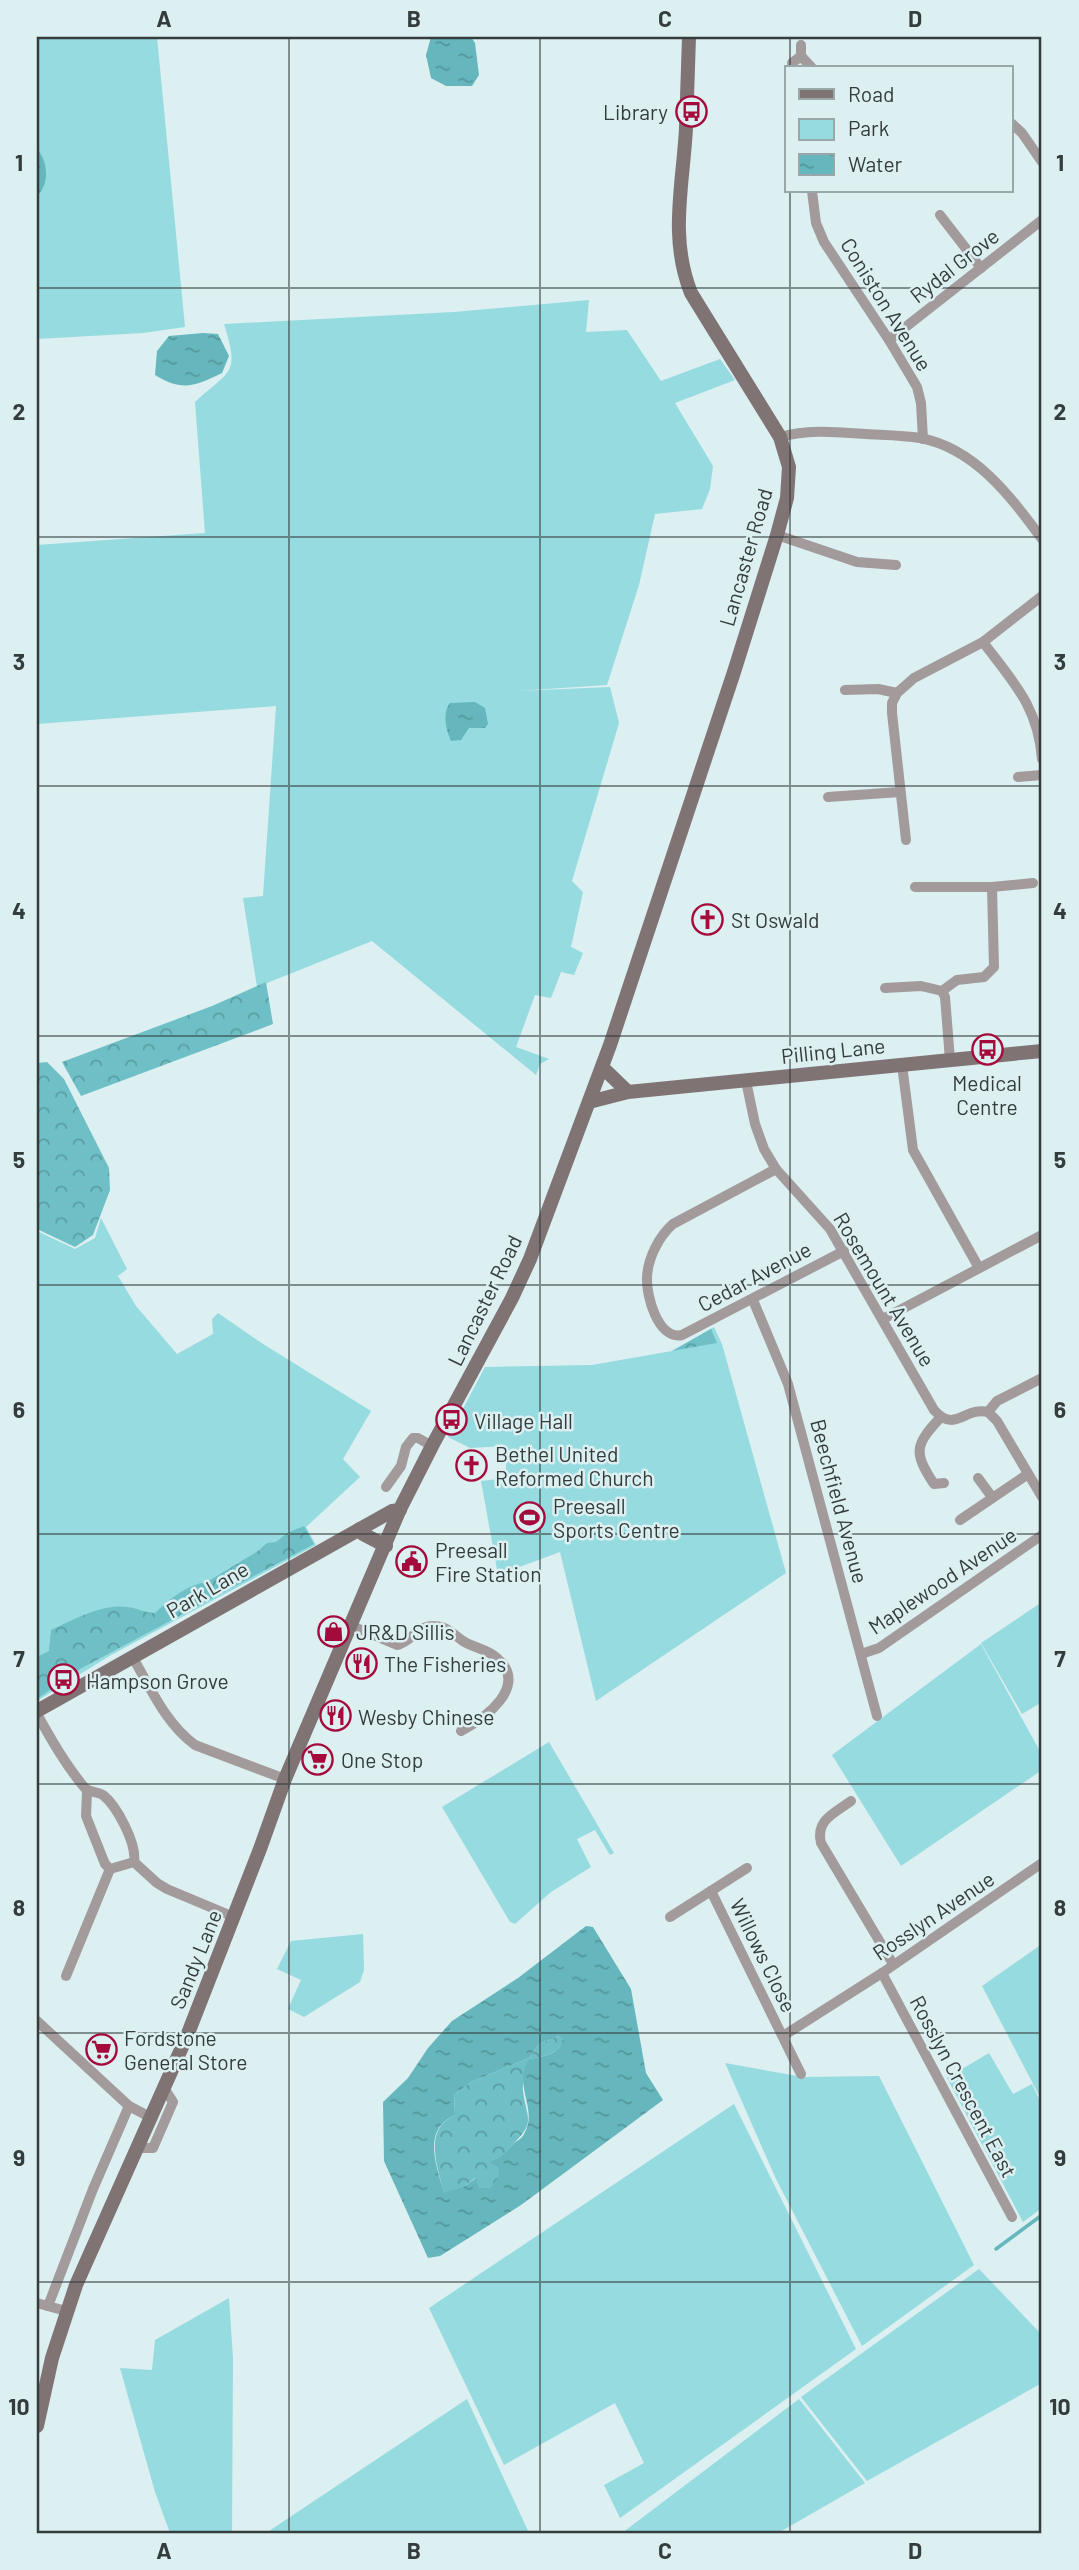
<svg xmlns="http://www.w3.org/2000/svg" width="1079" height="2570" font-family="Barlow,sans-serif">
<defs>
<pattern id="forest-crowns" width="20" height="18" patternUnits="userSpaceOnUse" patternTransform="scale(1.75)"><rect width="20" height="18" fill="#6ec0c6"/><path d="M2 6a3 3 0 1 1 6 0M12 15a3 3 0 1 1 6 0" fill="none" stroke="#5b9da2"/></pattern>
<pattern id="water-ripples" width="26" height="14" patternUnits="userSpaceOnUse" patternTransform="scale(1.75)"><rect width="26" height="14" fill="#65b7bd"/><path d="M2 4q2-2 4 0t4 0M15 11q2-2 4 0t4 0" fill="none" stroke="#54969b"/></pattern>
</defs>
<rect width="100%" height="100%" fill="#dceff1"/>
<!-- green -->
<g fill="#95dbe0">
<path d="M37,37h120l28,290 -42,6 -106,6z"/>
<path d="M589,300l-3,32 41,-2 34,51 59,-22 15,21 -60,23 38,63 -3,23 -8,20 -47,5 -16,71 -32,100 -90,6 93,-4 9,36 -47,158 11,11 -12,55 12,6 -9,22 -13,-3 -10,26 -16,-3 -19,52 33,12 -9,5 -4,11 -164,-134 -115,46 -14,-89 20,-2 13,-190 -239,18v-179l168,-12 -10,-131c36,-33 45,-27 29,-78l230,-12z"/>
<path d="M101,1218l26,51 -9,7 18,30 41,48 36,-20 -1,-15 6,-6 45,31 108,67 -28,48 17,18 -54,50 10,18 -205,110 -74,46v-470l38,18 20,-11z"/>
<path d="M714,1327l8,17 64,229 -190,128 -36,-149 -62,23 -17,-94 25,-3v-32l-36,2 -22,-11 37,-70 107,-2 80,-14z"/>
<path d="M1042,1602v100l-20,12 -41,-71z"/>
<path d="M981,1644l61,111v15l-141,96 -69,-111z"/>
<path d="M549,1742l65,111 -4,2 -15,-25 -18,9 14,28 -40,25 -36,32 -5,-2 -68,-115z"/>
<path d="M363,1934l1,36 -4,12 -56,35 -16,-8 13,-29 -24,-11 14,-28z"/>
<path d="M1042,1944v157l-60,-115z"/>
<path d="M989,2053l24,41 19,-10 10,21v103l-19,14 -76,-144z"/>
<path d="M725,2063l78,14 76,-1 95,189 -112,81 -86,-167z"/>
<path d="M734,2104l122,245 -236,169 -16,-33 40,-22 -29,-60 -111,62 -75,-157z"/>
<path d="M979,2269l63,66v48l-175,98 -66,-84z"/>
<path d="M229,2298l4,60 -1,175h-62l-15,-41 -35,-124 32,2 3,-30z"/>
<path d="M467,2399l62,134h-263z"/>
<path d="M799,2399l66,84 -87,50h-156z"/>
</g>
<!-- forest -->
<g fill="url(#forest-crowns)">
<path d="M266,982l7,42 -192,72 -19,-34 150,-56z"/>
<path d="M47,1062l17,17 45,89 1,22 -17,45 -18,12 -38,-18v-166z"/>
<path d="M711,1329l6,14 -45,8z"/>
<path d="M304,1526l10,18 -234,125 -43,30v-42l12,-6 2,-21c22,-10 51,-27 76,-23 10,1 18,6 28,6 16,-15 31,-28 52,-31l51,-31 9,-8 9,-1 11,-9z"/>
<path d="M558,2036l6,1c-4,18 -20,19 -35,22 -2,10 -7,23 -6,32 4,29 13,31 -11,54 -7,7 -12,12 -21,17l7,6 2,9 -11,11h-9l-5,-10 -10,8 -21,8c-6,-27 -22,-64 11,-79l-1,-20 17,-13 58,-24 10,-14z"/>
</g>
<!-- water -->
<g fill="url(#water-ripples)" fill-rule="evenodd">
<path d="M431,37h40l4,6 4,32 -7,11h-26l-15,-8 -5,-23z"/>
<path d="M37,149c11,12 13,35 0,47z"/>
<path d="M203,333l15,1 11,22 -7,17c-27,13 -40,19 -67,2l2,-24 12,-15z"/>
<path d="M475,702l10,6 3,16 -3,4h-16l-8,12 -10,1c-5,-12 -9,-27 -1,-38z"/>
<path d="M586,1926l7,1 38,62 15,84 17,27 -142,105 -81,51 -12,2 -44,-97 -1,-59 25,-24 20,-30 24,-27 66,-43zM558,2036l5,2c-3,17 -19,18 -34,21 -17,27 10,50 -5,75 -2,5 -8,7 -12,11 -8,8 -12,12 -22,17l8,6 1,9 -10,11h-9l-4,-10 -11,8 -21,7c-7,-26 -23,-63 11,-78l-1,-20 17,-13 58,-24 10,-14z"/>
</g>
<g fill="none" stroke-linecap="round" stroke-linejoin="round">
<!-- stream -->
<path stroke="#65b7bd" stroke-width="3.5" d="M996,2249l46,-34"/>
<!-- street -->
<g stroke="#a29a9b" stroke-width="10">
<path d="M801,56l11,12"/>
<path d="M792,63l9,-7v-11"/>
<path d="M1011,123l11,10 20,29"/>
<path d="M812,191l4,32 8,19 65,98 28,47 4,16 2,36"/>
<path d="M940,215l41,53"/>
<path d="M889,340l153,-120"/>
<path d="M780,437c29,-8 56,-5 86,-3 18,1 37,1 54,4 55,10 91,59 122,101"/>
<path d="M777,535l80,27 39,3"/>
<path d="M983,642c30,40 55,64 59,117"/>
<path d="M845,690l33,-1 19,4 17,-15 69,-36 59,-46"/>
<path d="M897,693l-5,10v10l14,127"/>
<path d="M1018,777l24,-2"/>
<path d="M828,797l72,-5"/>
<path d="M915,887h77l41,-4"/>
<path d="M885,988l36,-2 21,5"/>
<path d="M942,991l15,-11 27,-3 10,-10 -2,-80"/>
<path d="M942,991l3,6 5,63"/>
<path d="M902,1065l11,85 66,118"/>
<path d="M746,1081l9,43 9,25 12,20 54,60 104,181c21,24 31,-4 54,2l9,-11 45,-23"/>
<path d="M776,1169l-103,55c-14,12 -25,34 -26,53 -1,19 11,63 35,58l162,-84"/>
<path d="M753,1300l35,84 89,332"/>
<path d="M883,1319l159,-84"/>
<path d="M988,1412l9,9 45,76"/>
<path d="M940,1418c-25,27 -27,34 -6,66l10,-1"/>
<path d="M978,1478l14,19"/>
<path d="M386,1487l15,-21 5,-19 7,-9h5l14,8"/>
<path d="M960,1520l68,-46"/>
<path d="M352,1626l45,19c15,-3 20,-20 37,-19 13,0 20,9 29,15 11,7 24,8 34,17 33,28 -13,61 -36,73"/>
<path d="M861,1654l18,-6 163,-113"/>
<path d="M132,1656c18,31 33,67 63,89l90,34"/>
<path d="M37,1714c14,25 28,50 47,73 5,6 12,4 19,8 14,11 34,49 31,67l23,21 10,6 67,28"/>
<path d="M87,1791l-1,25 19,48 5,5 24,-7"/>
<path d="M851,1801c-16,12 -36,19 -30,42l72,121"/>
<path d="M711,1891l90,183"/>
<path d="M670,1917l77,-49"/>
<path d="M882,1973l130,244"/>
<path d="M66,1976l44,-107"/>
<path d="M37,2021l92,85 21,11"/>
<path d="M783,2036l99,-63 160,-110"/>
<path d="M136,2148h17l20,-46 -9,-14"/>
<path d="M37,2303l29,8"/>
<path d="M48,2306l45,-117 36,-83"/>
</g>
<!-- secondary -->
<g stroke="#7f7374" stroke-width="14">
<path d="M602,1067l26,25"/>
<path d="M589,1102l39,-10 414,-41"/>
<path d="M360,1529l3,5 23,12"/>
<path d="M37,1711l355,-200 8,-1"/>
<path d="M37,2426l15,-68 24,-73 111,-249 73,-187 25,-70 115,-270 32,-63 80,-148 18,-39 80,-214 124,-373 43,-137 10,-37 2,-31 -9,-30 -89,-144c-22,-56 -8,-107 -5,-165 1,-30 2,-61 3,-91"/>
</g>
</g>
<!-- grid -->
<path fill="none" stroke="#343c3c" stroke-width="2" stroke-opacity="0.55" d="M289,37v2496M540,37v2496M790,37v31M790,191v2342M37,288h1005M37,537h1005M37,786h1005M37,1036h1005M37,1285h1005M37,1534h1005M37,1784h1005M37,2033h1005M37,2282h1005"/>
<!-- icons -->
<defs>
<symbol id="bus-ring" viewBox="-11 -11 22 22"><circle r="9.5" fill="#dceff1" stroke="#a50a3c" stroke-width="1.5"/><path d="M-5-6H5V4H4V6H2V4H-2V6H-4V4H-5ZM-3.5-4V0h7V-4ZM-3.5 1.2v1.5H-2V1.2ZM2 1.2v1.5H3.5V1.2Z" fill="#a50a3c"/></symbol>
<symbol id="church-ring" viewBox="-11 -11 22 22"><circle r="9.5" fill="#dceff1" stroke="#a50a3c" stroke-width="1.5"/><path d="M-1.2-6h2.4v3.5h3.3v2.4h-3.3V6h-2.4V-.1h-3.3v-2.4h3.3Z" fill="#a50a3c"/></symbol>
<symbol id="stadium-ring" viewBox="-11 -11 22 22"><circle r="9.5" fill="#dceff1" stroke="#a50a3c" stroke-width="1.5"/><path d="M0-5a6.5 5 0 1 0 0 10a6.5 5 0 1 0 0-10ZM-3.5-1.8h7v3.6h-7Z" fill="#a50a3c"/></symbol>
<symbol id="civic-ring" viewBox="-11 -11 22 22"><circle r="9.5" fill="#dceff1" stroke="#a50a3c" stroke-width="1.5"/><path d="M-.6-6.5H3V-4.5H.6V-3L4-1V1h2V6H-6V1h2V-1L-.6-3ZM-1.2 2.5V6h2.4V2.5Z" fill="#a50a3c"/></symbol>
<symbol id="shop-ring" viewBox="-11 -11 22 22"><circle r="9.5" fill="#dceff1" stroke="#a50a3c" stroke-width="1.5"/><path d="M-5-2.5h2.3a2.7 3.5 0 0 1 5.4 0H5L5.5 6h-11ZM-1.5-2.5h3a1.5 2.3 0 0 0-3 0Z" fill="#a50a3c"/></symbol>
<symbol id="restaurant-ring" viewBox="-11 -11 22 22"><circle r="9.5" fill="#dceff1" stroke="#a50a3c" stroke-width="1.5"/><path d="M-5-6h1v4h1v-4h1v4h1v-4h1v5L-1.5 .5V6h-2V.5L-5-1ZM5-6V6H3V1.5H1.5Q1.5-4 5-6Z" fill="#a50a3c"/></symbol>
<symbol id="supermarket-ring" viewBox="-11 -11 22 22"><circle r="9.5" fill="#dceff1" stroke="#a50a3c" stroke-width="1.5"/><path d="M-6-5.5h2.5l.6 2H6L4.5 2H-2.5L-4.4-4H-6ZM-1.5 3.2a1.3 1.3 0 1 0 .1 0ZM3 3.2a1.3 1.3 0 1 0 .1 0Z" fill="#a50a3c"/></symbol>
</defs>
<g fill-rule="evenodd">
<use href="#bus-ring" x="674" y="94" width="35" height="35"/>
<use href="#church-ring" x="690" y="902" width="35" height="35"/>
<use href="#bus-ring" x="970" y="1032" width="35" height="35"/>
<use href="#bus-ring" x="434" y="1402" width="35" height="35"/>
<use href="#church-ring" x="454" y="1448" width="35" height="35"/>
<use href="#stadium-ring" x="512" y="1500" width="35" height="35"/>
<use href="#civic-ring" x="394" y="1544" width="35" height="35"/>
<use href="#shop-ring" x="316" y="1614" width="35" height="35"/>
<use href="#restaurant-ring" x="344" y="1646" width="35" height="35"/>
<use href="#bus-ring" x="46" y="1662" width="35" height="35"/>
<use href="#restaurant-ring" x="318" y="1698" width="35" height="35"/>
<use href="#supermarket-ring" x="300" y="1742" width="35" height="35"/>
<use href="#supermarket-ring" x="84" y="2032" width="35" height="35"/>
</g>
<g text-anchor="middle" dominant-baseline="central" stroke-width="5" stroke-linejoin="round" paint-order="stroke">
<!-- poi labels -->
<g font-size="21" fill="#343c3c" stroke="#dceff1" text-anchor="start">
<text x="668" y="111" text-anchor="end">Library</text>
<text x="731" y="919">St Oswald</text>
<text x="987" y="1082" text-anchor="middle">Medical<tspan x="987" dy="24">Centre</tspan></text>
<text x="474" y="1420">Village Hall</text>
<text x="495" y="1453">Bethel United<tspan x="495" dy="24">Reformed Church</tspan></text>
<text x="553" y="1505">Preesall<tspan x="553" dy="24">Sports Centre</tspan></text>
<text x="435" y="1549">Preesall<tspan x="435" dy="24">Fire Station</tspan></text>
<text x="356" y="1631">JR&amp;D Sillis</text>
<text x="384" y="1663">The Fisheries</text>
<text x="86" y="1680">Hampson Grove</text>
<text x="358" y="1716">Wesby Chinese</text>
<text x="341" y="1759">One Stop</text>
<text x="124" y="2037">Fordstone<tspan x="124" dy="24">General Store</tspan></text>
</g>
<!-- street labels -->
<g font-size="21" fill="#343c3c" stroke="#dceff1">
<text transform="translate(954 265) rotate(-38)">Rydal Grove</text>
<text transform="translate(887 304) rotate(58)">Coniston Avenue</text>
<text transform="translate(745 557) rotate(-74)">Lancaster Road</text>
<text transform="translate(833 1050) rotate(-6)">Pilling Lane</text>
<text transform="translate(754 1276) rotate(-28)">Cedar Avenue</text>
<text transform="translate(885 1289) rotate(59)">Rosemount Avenue</text>
<text transform="translate(484 1300) rotate(-64)">Lancaster Road</text>
<text transform="translate(840 1501) rotate(75)">Beechfield Avenue</text>
<text transform="translate(942 1580) rotate(-34)">Maplewood Avenue</text>
<text transform="translate(207 1589) rotate(-30)">Park Lane</text>
<text transform="translate(933 1915) rotate(-34)">Rosslyn Avenue</text>
<text transform="translate(764 1955) rotate(64)">Willows Close</text>
<text transform="translate(195 1959) rotate(-68)">Sandy Lane</text>
<text transform="translate(964 2086) rotate(62)">Rosslyn Crescent East</text>
</g>
</g>
<!-- border -->
<rect width="1079" height="2570" fill="none" stroke="#dceff1" stroke-width="77"/>
<!-- legend -->
<rect x="785" y="66" width="228" height="126" fill="#dceff1" stroke="#99a7a9" stroke-width="2"/>
<rect x="799" y="89" width="35" height="10" fill="#7f7374" stroke="#99a7a9" stroke-width="2"/>
<text x="848" y="102" font-size="21" fill="#343c3c">Road</text>
<rect x="799" y="119" width="35" height="21" fill="#95dbe0" stroke="#99a7a9" stroke-width="2"/>
<text x="848" y="136" font-size="21" fill="#343c3c">Park</text>
<rect x="799" y="154" width="35" height="21" fill="url(#water-ripples)" stroke="#99a7a9" stroke-width="2"/>
<text x="848" y="172" font-size="21" fill="#343c3c">Water</text>
<rect x="38" y="38" width="1002" height="2494" fill="none" stroke="#343c3c" stroke-width="2.5"/>
<g font-size="23" text-anchor="middle" font-weight="bold" fill="#343c3c">
<text x="164" y="27">A</text>
<text x="414" y="27">B</text>
<text x="665" y="27">C</text>
<text x="915" y="27">D</text>
<text x="19" y="171">1</text>
<text x="1060" y="171">1</text>
<text x="19" y="420">2</text>
<text x="1060" y="420">2</text>
<text x="19" y="670">3</text>
<text x="1060" y="670">3</text>
<text x="19" y="919">4</text>
<text x="1060" y="919">4</text>
<text x="19" y="1168">5</text>
<text x="1060" y="1168">5</text>
<text x="19" y="1418">6</text>
<text x="1060" y="1418">6</text>
<text x="19" y="1667">7</text>
<text x="1060" y="1667">7</text>
<text x="19" y="1916">8</text>
<text x="1060" y="1916">8</text>
<text x="19" y="2166">9</text>
<text x="1060" y="2166">9</text>
<text x="19" y="2415">10</text>
<text x="1060" y="2415">10</text>
<text x="164" y="2559">A</text>
<text x="414" y="2559">B</text>
<text x="665" y="2559">C</text>
<text x="915" y="2559">D</text>
</g>
</svg>
